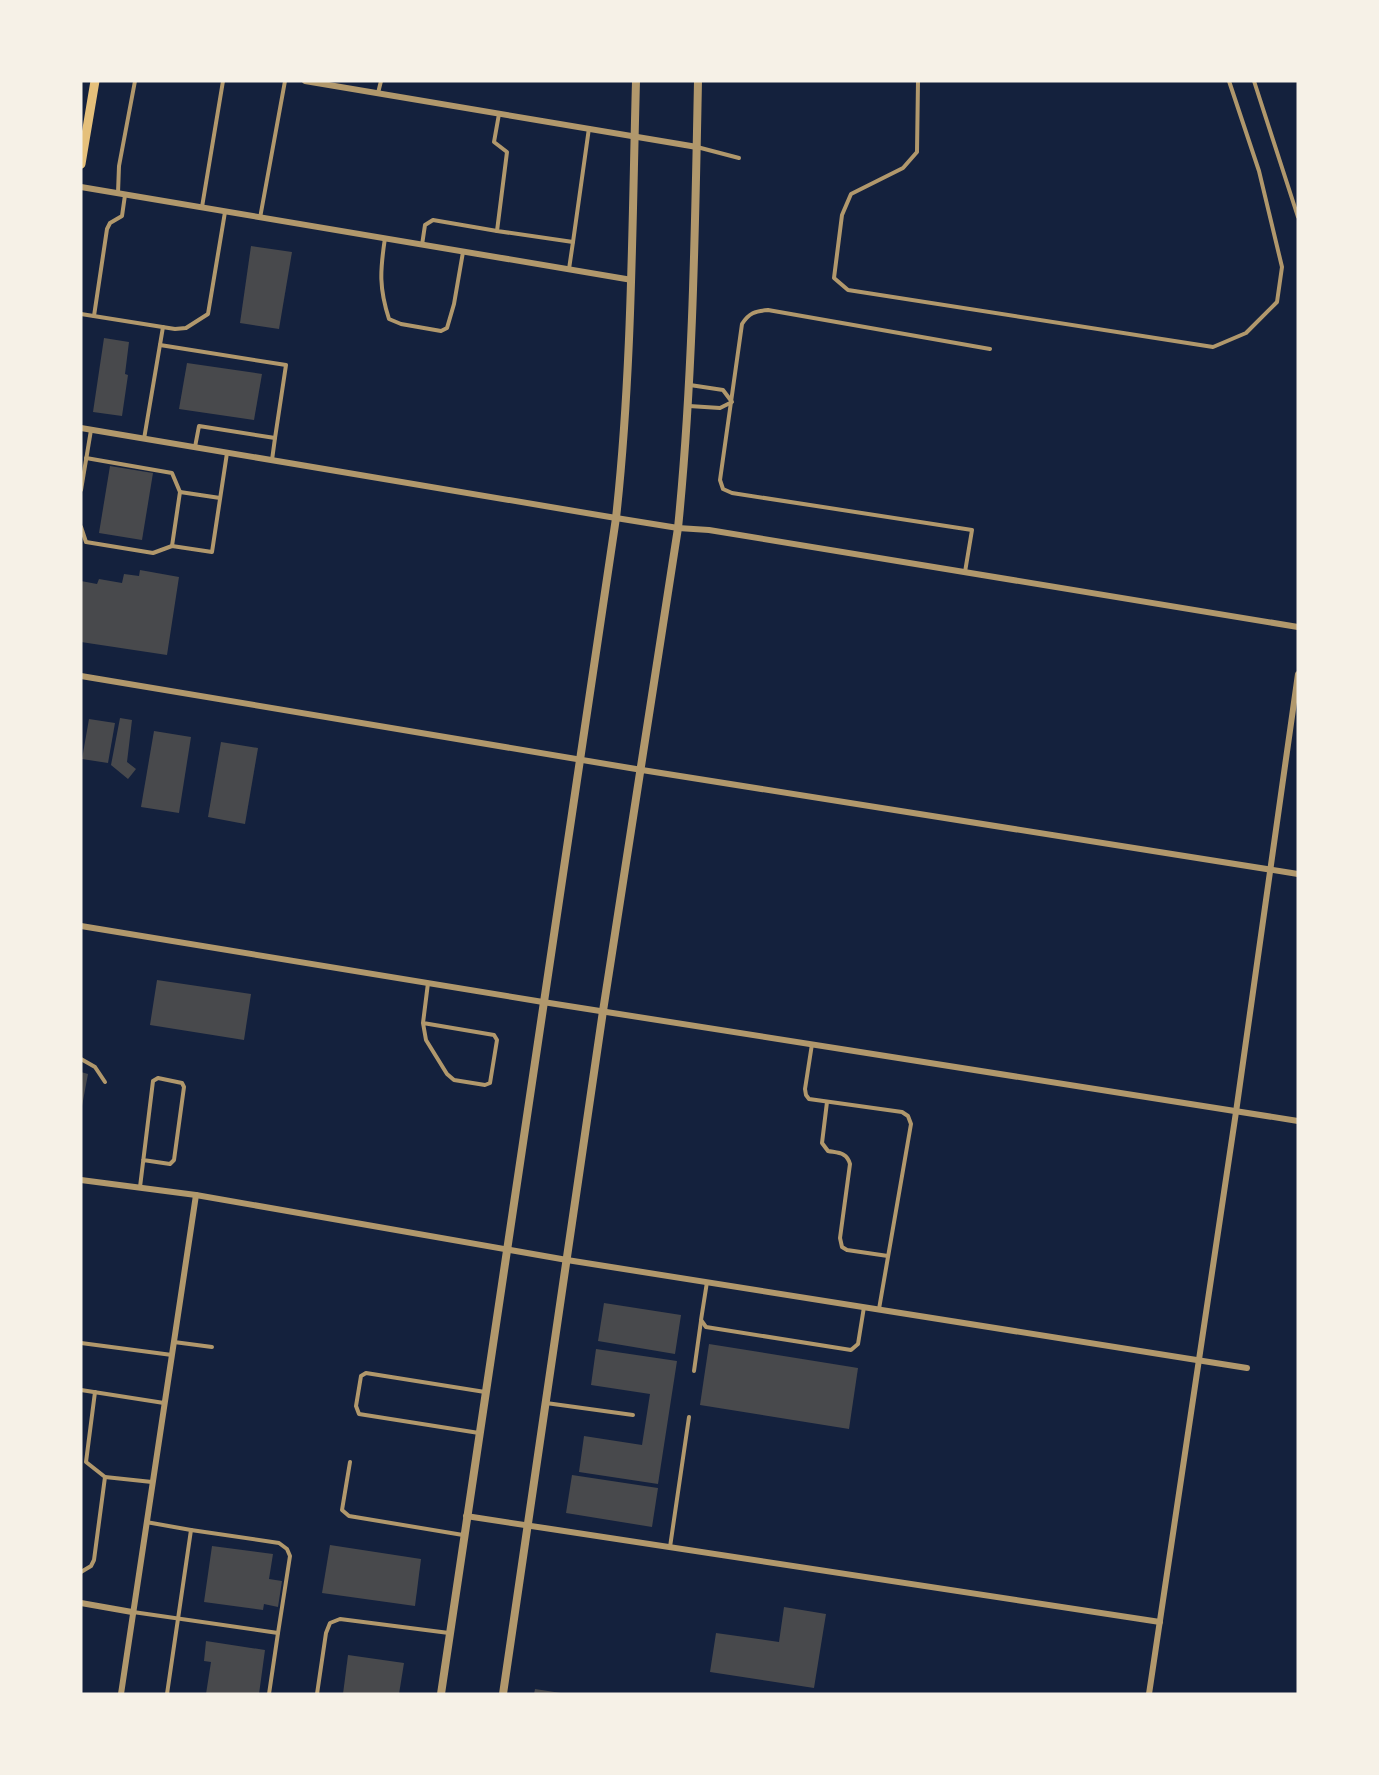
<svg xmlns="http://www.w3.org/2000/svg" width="1379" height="1775" font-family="Lato,sans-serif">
<rect width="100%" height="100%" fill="#14213d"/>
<!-- building -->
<g fill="#48494c">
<path d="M251,246l41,6 -13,77 -39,-6z"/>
<path d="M104,338l25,4 -4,32 3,1 -6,41 -29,-4z"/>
<path d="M187,363l75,11 -8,46 -75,-11z"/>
<path d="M110,466l43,7 -11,67 -43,-7z"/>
<path d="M140,570l39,7 -12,78 -86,-13v-61l16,3 2,-5 23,4 2,-9 15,2z"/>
<path d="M120,718l12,2 -5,42 9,7 -8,10 -17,-14z"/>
<path d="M89,719l26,4 -7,40 -26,-4z"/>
<path d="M154,731l37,6 -12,76 -38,-6z"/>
<path d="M221,742l37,6 -13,76 -37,-7z"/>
<path d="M157,980l94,14 -7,46 -94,-15z"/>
<path d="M81,1072l7,2 -6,32h-1z"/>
<path d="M604,1303l77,12 -6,39 -77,-13z"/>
<path d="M709,1344l149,24 -9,61 -149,-24z"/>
<path d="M596,1349l81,12 -19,123 -79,-12 5,-36 58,9 8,-51 -59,-9z"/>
<path d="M572,1475l86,13 -6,39 -86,-14z"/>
<path d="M330,1545l91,14 -6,47 -93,-13z"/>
<path d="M212,1546l61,8 -4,25 13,2 -4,26 -14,-3 -1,6 -59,-8z"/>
<path d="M784,1607l42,7 -12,74 -104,-16 6,-39 63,9z"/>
<path d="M206,1641l59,9 -6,44h-53l5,-32 -7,-1z"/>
<path d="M348,1655l56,8 -5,31h-56z"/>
<path d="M535,1689l26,4v1h-27z"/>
</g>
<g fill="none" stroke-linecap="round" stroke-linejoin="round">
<!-- service -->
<g stroke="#b1986c" stroke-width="4">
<path d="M918,81l-1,71 -14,16 -52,26 -9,21 -8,63 14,12 365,57 33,-14 31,-31 5,-35 -23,-96 -30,-90"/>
<path d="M1254,81l44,136"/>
<path d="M378,93l3,-12"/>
<path d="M499,114l-5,28 13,10 -10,79 76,11 -4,27"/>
<path d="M697,147l42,11"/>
<path d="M118,193l1,-27 16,-85"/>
<path d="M202,207l21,-126"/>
<path d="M260,218l25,-137"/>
<path d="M385,238c-5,33 -6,50 4,81l12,5 40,7 6,-3 7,-24 9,-52"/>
<path d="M573,242l16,-114"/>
<path d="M422,245l3,-20 8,-5 64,11"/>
<path d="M81,314l94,15 11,-1 22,-14 17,-102"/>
<path d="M94,316l13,-87 3,-6 12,-7 3,-21"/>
<path d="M160,345l126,20 -11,73"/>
<path d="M689,406l31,2 12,-6 -9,-12 -33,-5"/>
<path d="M144,439l19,-112"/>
<path d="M195,447l4,-21 76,12 -3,22"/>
<path d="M86,458l86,15 8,19 -8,54"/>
<path d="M81,490l10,-60"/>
<path d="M180,492l40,6"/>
<path d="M81,527l5,15 67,11 19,-7 40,6 15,-99"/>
<path d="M965,572l7,-42 -240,-37 -9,-4 -3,-9 22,-156c7,-11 13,-13 26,-14l222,39"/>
<path d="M423,1023l71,12 3,5 -7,43 -5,2 -31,-5 -7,-6 -21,-34 -3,-17 5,-40"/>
<path d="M812,1044l-7,45 1,6 3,4 93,13 6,4 3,8 -32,185"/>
<path d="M81,1059l14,8 10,15"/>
<path d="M827,1102l-5,41 6,8c10,2 19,1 22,13l-10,74 2,9 5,3 41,6"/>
<path d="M140,1187l13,-106 5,-3 24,5 2,4 -10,73 -4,4 -27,-4"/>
<path d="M707,1282l-6,38 5,7 145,23 7,-6 6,-37"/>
<path d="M174,1342l38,5"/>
<path d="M81,1343l91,12"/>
<path d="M694,1371l7,-50"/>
<path d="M81,1390l83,13"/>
<path d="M546,1403l87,12"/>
<path d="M479,1433l-120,-19 -3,-8 5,-30 5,-3 119,19"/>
<path d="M350,1462l-8,48 7,6 114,19"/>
<path d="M105,1477l47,5"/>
<path d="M146,1522l45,8 -24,164"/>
<path d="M191,1530l88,13 8,6 3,7 -12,77"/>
<path d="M670,1547l19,-130"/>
<path d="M81,1572l10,-6 3,-6 11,-83 -19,-15 9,-70"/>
<path d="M133,1612l145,21 -9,61"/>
<path d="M317,1694l9,-61 4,-10 10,-4 109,14"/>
</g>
<!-- minor -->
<g stroke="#b1986c" stroke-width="6">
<path d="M305,81l392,66"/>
<path d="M81,187l551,93"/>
<path d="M81,428l535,90 62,10 31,2 589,97"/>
<path d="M81,676l561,94 656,104"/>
<path d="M81,926l462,76 755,119"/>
<path d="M81,1180l115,15 371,65 680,108"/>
<path d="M466,1516l694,106"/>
<path d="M81,1603l51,9"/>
<path d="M121,1694l75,-499"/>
<path d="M1149,1694l87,-582 62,-438"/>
</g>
<!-- tertiary -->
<g stroke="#b1986c" stroke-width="8">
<path d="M441,1694l175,-1176c16,-145 16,-291 20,-437"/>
<path d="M503,1694l100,-683 75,-483c15,-149 17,-298 20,-447"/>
</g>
<!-- secondary -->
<path stroke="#e5c07b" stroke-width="9" d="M81,164l14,-83"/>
</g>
<!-- border -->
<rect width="1379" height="1775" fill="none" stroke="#f6f1e7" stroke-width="165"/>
</svg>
